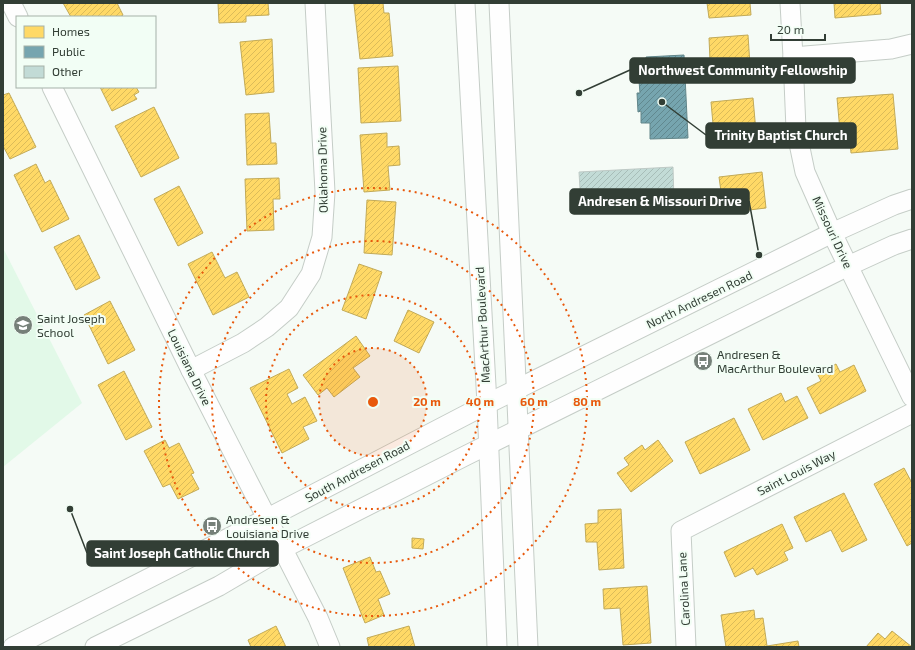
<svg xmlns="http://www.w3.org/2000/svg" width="915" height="650" font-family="'Exo 2',sans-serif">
<defs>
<pattern id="homes-hatch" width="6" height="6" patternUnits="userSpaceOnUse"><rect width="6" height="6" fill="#ffd966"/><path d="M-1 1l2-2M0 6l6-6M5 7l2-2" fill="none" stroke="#dbbb59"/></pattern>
<pattern id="public-hatch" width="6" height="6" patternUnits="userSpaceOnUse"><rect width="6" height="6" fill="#76a5af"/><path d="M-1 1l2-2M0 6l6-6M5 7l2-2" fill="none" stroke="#61888f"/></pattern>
<pattern id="building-hatch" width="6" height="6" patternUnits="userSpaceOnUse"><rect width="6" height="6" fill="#c2dbd6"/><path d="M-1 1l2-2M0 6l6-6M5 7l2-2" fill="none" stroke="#a7bdb8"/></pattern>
</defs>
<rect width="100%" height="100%" fill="#f5fbf6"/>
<!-- built -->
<path fill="#e2f9e8" d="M3,248l79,155 -79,64z"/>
<!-- homes -->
<g fill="url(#homes-hatch)" stroke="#c2aa57">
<path d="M63,3h54l6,12 -3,2h-49z"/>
<path d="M218,3h50l1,12 -23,1v6l-27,1z"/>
<path d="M363,3h20l1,10h5l4,43 -33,3 -6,-55z"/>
<path d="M707,3h43l1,12 -42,3z"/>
<path d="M834,3h46l1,11 -46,4z"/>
<path d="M748,35l3,45 -40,2 -2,-44z"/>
<path d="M272,39l2,53 -28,3 -6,-53z"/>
<path d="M398,66l3,55 -40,2 -3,-55z"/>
<path d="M100,87h36l3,5 -5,3 3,4 -25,12z"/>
<path d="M9,93l27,54 -26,12 -7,-13v-51z"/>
<path d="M893,94l5,55 -47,4 -1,-12 -9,1 -4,-44z"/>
<path d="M753,98l4,45 -42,3 -4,-44z"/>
<path d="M154,107l25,51 -38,19 -26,-51z"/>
<path d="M269,113l2,30h5l1,21 -30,1 -2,-51z"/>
<path d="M387,133v14l12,-1 1,19 -12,1 2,24 -26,2 -4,-57z"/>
<path d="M36,164l9,19 5,-3 19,39 -27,13 -28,-57z"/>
<path d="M762,172l4,36 -42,5 -5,-36z"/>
<path d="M279,178l1,21h-7l1,31 -27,1 -2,-52z"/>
<path d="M179,186l24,47 -25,13 -24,-47z"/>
<path d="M367,200l29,2 -4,53 -28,-2z"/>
<path d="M79,235l21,43 -24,12 -22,-43z"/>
<path d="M212,252l13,26 12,-6 12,25 -36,18 -25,-51z"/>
<path d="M359,264l23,8 -16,47 -24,-9z"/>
<path d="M110,301l25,49 -27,14 -24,-49z"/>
<path d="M408,310l26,12 -15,31 -25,-12z"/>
<path d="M356,336l14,20 -17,12 7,9 -26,20 -7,-9 -9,7 -15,-20z"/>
<path d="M836,364l4,8 14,-7 12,26 -46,23 -13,-26 14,-7 -4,-8z"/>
<path d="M289,369l9,19 -11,6 5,10 13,-7 12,24 -14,6 6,12 -27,14 -32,-65z"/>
<path d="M124,371l28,56 -26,13 -28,-55z"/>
<path d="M781,393l4,9 12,-6 11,22 -45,22 -15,-31z"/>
<path d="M734,418l16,32 -50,24 -15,-32z"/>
<path d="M165,440l4,8 10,-5 15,30 -3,1 8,15 -21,10 -8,-15 -7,3 -19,-36z"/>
<path d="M658,440l15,21 -42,31 -14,-19 12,-8 -5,-7 18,-13 3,5z"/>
<path d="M904,468l8,15v60l-5,3 -33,-62z"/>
<path d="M844,493l23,47 -25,12 -11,-22 -25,12 -12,-25z"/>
<path d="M621,509l3,59 -25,2 -2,-28h-11l-1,-18 13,-1v-13z"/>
<path d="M782,524l11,24 -9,4 4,8 -31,15 -4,-7 -18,9 -11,-25z"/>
<path d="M412,538l12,1 -1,10 -11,-1z"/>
<path d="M370,557l6,15 4,-1 10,23 -12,5 6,16 -19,8 -22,-55z"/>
<path d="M647,586l4,57 -28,2 -3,-37 -16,1 -1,-20z"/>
<path d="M754,610l1,9 8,-1 4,28 31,-5 1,6h-73l-5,-32z"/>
<path d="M276,626l10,21h-35l-3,-7z"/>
<path d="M409,626l6,21h-46l-2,-9z"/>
<path d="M892,631l20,16h-46l12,-14 7,6z"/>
</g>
<!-- public -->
<path fill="url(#public-hatch)" stroke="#62868a" d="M684,55l4,83 -38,1v-16h-9v-12l-3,1 -1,-19h3l-1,-12h8l-1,-24z"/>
<!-- building -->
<path fill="url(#building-hatch)" stroke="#bfcac6" d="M673,167l1,35 -93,4 -2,-34z"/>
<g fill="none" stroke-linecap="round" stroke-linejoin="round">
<defs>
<g id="minor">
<path d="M11,3l7,14"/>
<path d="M465,3l22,401 10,243"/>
<path d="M499,3l29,644"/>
<path d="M790,3l3,54 3,72 9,43 27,61 80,164"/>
<path d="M793,57l98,-8 21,-5"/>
<path d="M52,87l139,283 127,248 12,29"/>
<path d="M191,370l52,-27 24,-16 22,-19 22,-34 11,-37 3,-45 -10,-189"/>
<path d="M13,647l253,-128 221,-115 345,-171 62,-28 18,-6"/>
<path d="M95,647l124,-61 63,-37 185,-94 381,-189 46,-21 18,-6"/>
<path d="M686,647l-5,-116 231,-118"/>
</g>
</defs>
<!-- minor casing -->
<use href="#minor" stroke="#c5cdc7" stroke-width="21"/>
<!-- minor -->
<use href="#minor" stroke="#fefefe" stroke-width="19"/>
</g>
<!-- distance rings -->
<circle cx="373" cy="402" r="54" fill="#e8590c" fill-opacity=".12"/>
<g fill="none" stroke="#e8590c" stroke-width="2" stroke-dasharray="2 4">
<circle cx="373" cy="402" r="54"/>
<circle cx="373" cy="402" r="107"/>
<circle cx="373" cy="402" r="161"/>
<circle cx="373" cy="402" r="214"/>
</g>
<!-- icons -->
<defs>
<symbol id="school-disc" viewBox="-11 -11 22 22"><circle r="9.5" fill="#768079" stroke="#f2fef5"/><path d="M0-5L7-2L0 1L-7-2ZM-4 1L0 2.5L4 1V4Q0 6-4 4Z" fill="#fff"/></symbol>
<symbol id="bus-disc" viewBox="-11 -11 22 22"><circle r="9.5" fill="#768079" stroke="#f2fef5"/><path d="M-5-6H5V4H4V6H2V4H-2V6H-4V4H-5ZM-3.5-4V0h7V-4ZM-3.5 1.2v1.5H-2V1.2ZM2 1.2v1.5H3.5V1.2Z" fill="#fff"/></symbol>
</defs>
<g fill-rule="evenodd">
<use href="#school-disc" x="12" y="314" width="22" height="22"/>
<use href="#bus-disc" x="692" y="350" width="22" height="22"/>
<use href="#bus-disc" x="201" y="515" width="22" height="22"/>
</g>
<g text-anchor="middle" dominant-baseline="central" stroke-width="4" stroke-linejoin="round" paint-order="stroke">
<!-- street labels -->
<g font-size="12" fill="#323e35" stroke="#f2fef5">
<text transform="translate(322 170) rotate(-91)">Oklahoma Drive</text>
<text transform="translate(833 232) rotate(65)">Missouri Drive</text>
<text transform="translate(699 299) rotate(-26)">North Andresen Road</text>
<text transform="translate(482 325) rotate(-93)">MacArthur Boulevard</text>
<text transform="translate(190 367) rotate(64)">Louisiana Drive</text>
<text transform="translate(357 471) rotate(-28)">South Andresen Road</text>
<text transform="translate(796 472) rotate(-27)">Saint Louis Way</text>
<text transform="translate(683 589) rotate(-93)">Carolina Lane</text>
</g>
<!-- poi labels -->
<g font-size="12" fill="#323e35" stroke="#f2fef5" text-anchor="start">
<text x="37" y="318">Saint Joseph<tspan x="37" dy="14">School</tspan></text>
<text x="717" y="354">Andresen &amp;<tspan x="717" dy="14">MacArthur Boulevard</tspan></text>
<text x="226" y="519">Andresen &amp;<tspan x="226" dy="14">Louisiana Drive</tspan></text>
</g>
</g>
<circle cx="373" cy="402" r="6" fill="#e8590c" stroke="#f2fef5" stroke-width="2"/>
<g font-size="12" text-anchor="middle" font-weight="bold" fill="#e8590c" stroke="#f2fef5" stroke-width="4" stroke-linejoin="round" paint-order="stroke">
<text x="427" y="406">20 m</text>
<text x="480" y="406">40 m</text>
<text x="534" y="406">60 m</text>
<text x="587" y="406">80 m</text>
</g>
<!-- callouts -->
<path fill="none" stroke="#323e35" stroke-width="1.5" d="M579 93L630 70M662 102L706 135M759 255L749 201M70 509L87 553"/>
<g fill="#323e35" stroke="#f2fef5" stroke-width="1.5">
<circle cx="579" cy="93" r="4"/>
<circle cx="662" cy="102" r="4"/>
<circle cx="759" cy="255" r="4"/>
<circle cx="70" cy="509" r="4"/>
</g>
<g fill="#323e35" stroke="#323e35" stroke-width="1.5">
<rect x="630" y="58" width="225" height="25" rx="4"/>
<rect x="706" y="123" width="150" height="25" rx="4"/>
<rect x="570" y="189" width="179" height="25" rx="4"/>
<rect x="87" y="541" width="191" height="25" rx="4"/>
</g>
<g font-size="13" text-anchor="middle" font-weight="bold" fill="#fff">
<text x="743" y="75">Northwest Community Fellowship</text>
<text x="781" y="140">Trinity Baptist Church</text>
<text x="660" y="206">Andresen &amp; Missouri Drive</text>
<text x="182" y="558">Saint Joseph Catholic Church</text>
</g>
<!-- border -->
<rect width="915" height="650" fill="none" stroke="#323e35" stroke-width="8"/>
<!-- legend -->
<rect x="16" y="16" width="140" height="72" fill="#f2fef5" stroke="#a5b1a8"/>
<rect x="24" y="26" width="20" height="12" fill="#ffd966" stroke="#a5b1a8"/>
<text x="52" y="36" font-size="12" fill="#323e35">Homes</text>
<rect x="24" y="46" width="20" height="12" fill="#76a5af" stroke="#a5b1a8"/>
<text x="52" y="56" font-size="12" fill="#323e35">Public</text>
<rect x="24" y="66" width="20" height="12" fill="#c2dbd6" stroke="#a5b1a8"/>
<text x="52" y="76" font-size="12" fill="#323e35">Other</text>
<!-- scale -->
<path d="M771 34v6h54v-6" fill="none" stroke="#323e35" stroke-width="2"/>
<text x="777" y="34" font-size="12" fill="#323e35" stroke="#f2fef5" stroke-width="3" paint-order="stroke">20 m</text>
</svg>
